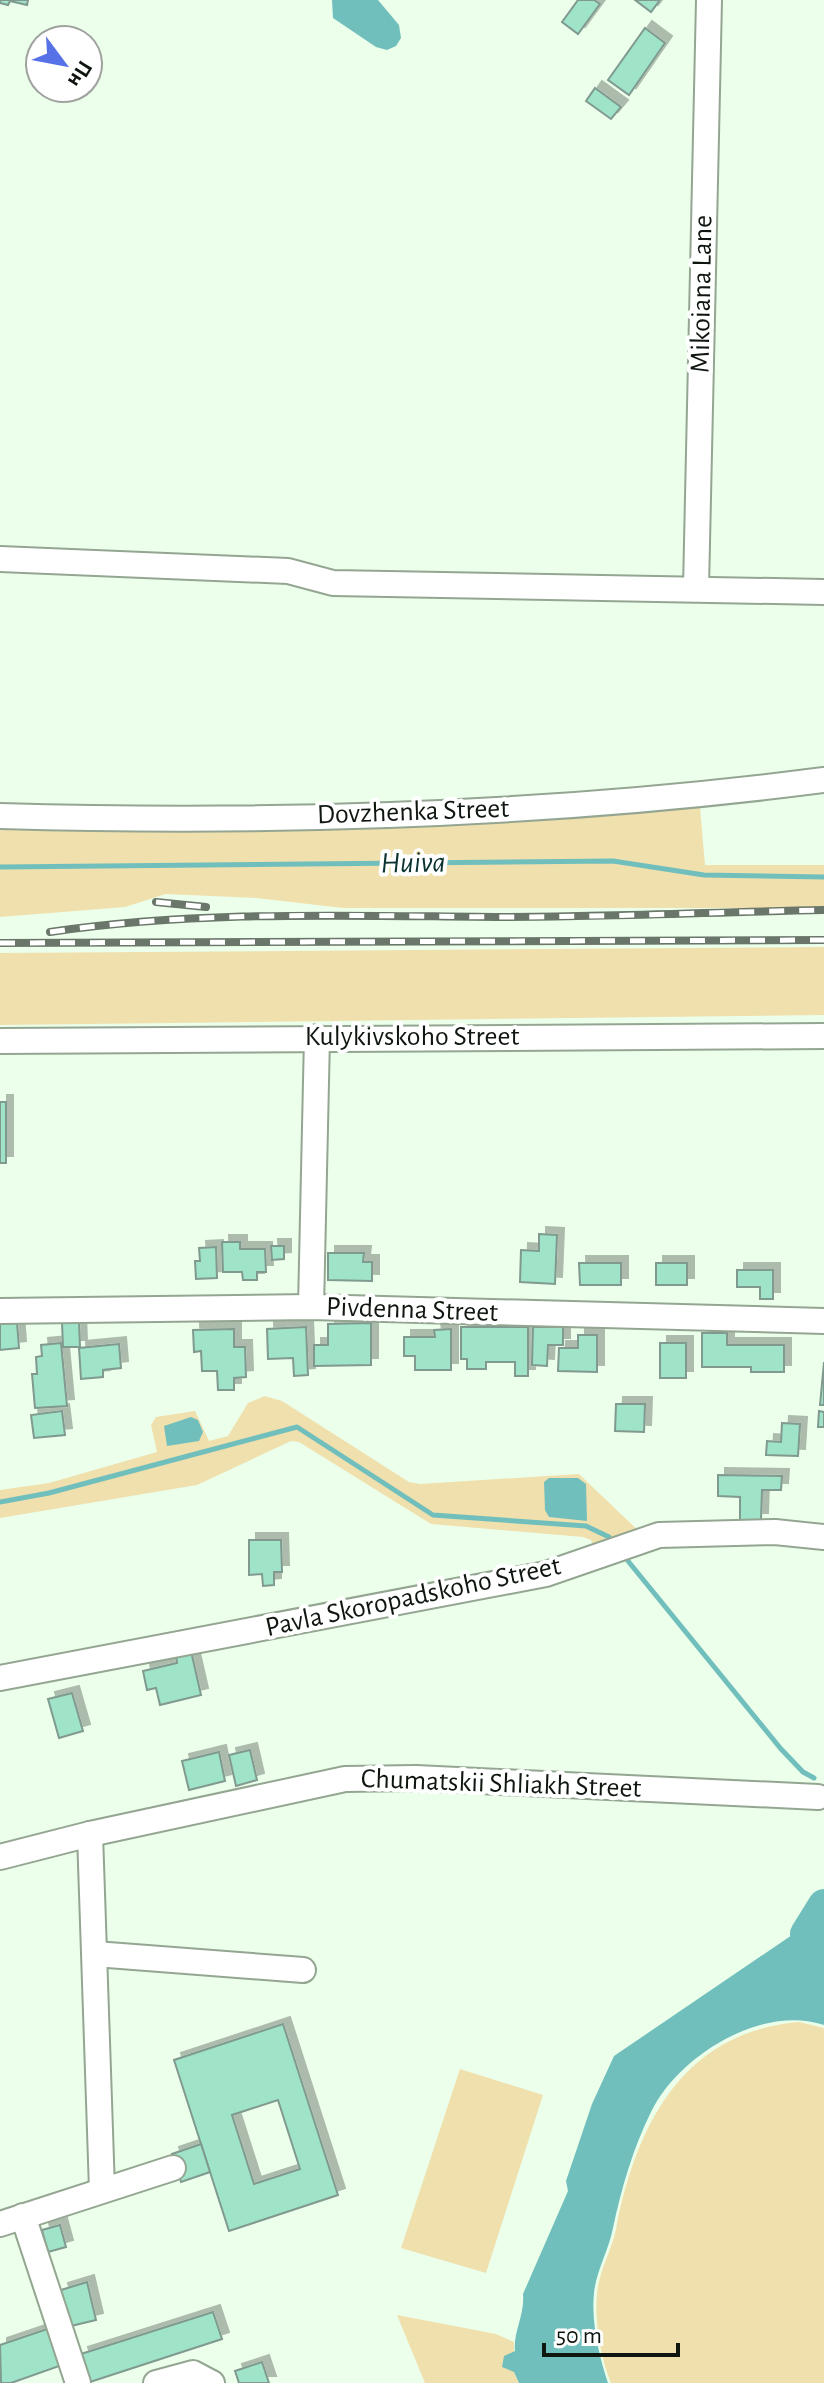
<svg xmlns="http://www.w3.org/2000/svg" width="824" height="2383" font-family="'Alegreya Sans',sans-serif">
<defs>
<filter id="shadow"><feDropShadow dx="7" dy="-7" stdDeviation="0" flood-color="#0004"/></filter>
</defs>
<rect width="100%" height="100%" fill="#ebffea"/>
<!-- green -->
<g fill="#f0e0ae">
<path d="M699,796l6,69h119v43h-481l-87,-10 -90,-4 -41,13 -125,10v-101z"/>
<path d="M824,947v68l-824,10v-72z"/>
<path d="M265,1396l17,5 127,81 11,2 159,-10 66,63 -47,19 -7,-16 -8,-3 -152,-13 -132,-82 -8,-1 -94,44 -197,33v-28l49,-7 108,-31 -6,-27 5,-8 39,-6 14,30 19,-5 20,-33z"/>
<path d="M799,2022l25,6v355h-213c-10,-24 -17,-64 -14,-90 2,-22 15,-43 19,-64 20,-103 66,-197 183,-207z"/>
<path d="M460,2069l83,26 -57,178 -85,-25z"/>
<path d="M397,2315l99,19 18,8v30l5,11h-94z"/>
</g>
<!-- water -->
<g fill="#71bfbd">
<path d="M332,0h46l21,25 2,13 -5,8 -9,4 -11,-3 -43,-29z"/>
<path d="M191,1417l7,3 5,12 -4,9 -32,5 -3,-20z"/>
<path d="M549,1478h29l8,6 1,37 -38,-4 -4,-7 -1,-28z"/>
<path d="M795,1933l29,8v84c-62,-21 -146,31 -173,87 -18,36 -30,78 -38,116 -4,22 -17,43 -19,65 -3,29 5,63 14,90h-89l-5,-11 -12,-5 2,-11 11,-5c-2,-19 10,-36 8,-57l45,-103 -2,-10 26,-77 22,-48z"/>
</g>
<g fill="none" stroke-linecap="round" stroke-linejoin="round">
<!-- stream -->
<g stroke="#71bfbd" stroke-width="5">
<path d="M0,867l613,-6 91,14 120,2"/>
<path d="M0,1502l49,-9 248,-66 136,88 153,11 23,11"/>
<path d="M628,1561l153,188 22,23 11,6"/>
</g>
<!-- river -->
<path stroke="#71bfbd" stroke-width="32" d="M824,1905l-18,29 18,24"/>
</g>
<!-- building -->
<g fill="#9fe3c9" stroke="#809a90" stroke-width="2" fill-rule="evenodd" filter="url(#shadow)">
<path d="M0,0h28l-1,5 -17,-4 -2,4 -8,-2z"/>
<path d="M578,0h16l6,4 -22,30 -16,-12z"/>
<path d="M635,0h25l-9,12z"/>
<path d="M645,28l20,15 -36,52 -21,-15z"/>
<path d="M595,88l26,19 -10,12 -25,-18z"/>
<rect x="0" y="1102" width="6" height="61"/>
<path d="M539,1234l18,1 -2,49 -35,-2 1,-32 18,1z"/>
<path d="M222,1242h18v7h25l1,23h-9v8h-14l-1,-8h-19z"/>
<path d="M271,1246h13v13l-12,1z"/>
<path d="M216,1247l1,31 -21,1 -1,-18h5l-1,-13z"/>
<path d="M328,1253h36l-1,9h9v19l-44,-1z"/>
<path d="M579,1263h42v22h-41z"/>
<rect x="656" y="1263" width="31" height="22"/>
<path d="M737,1270h36v29h-13v-12h-23z"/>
<path d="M79,1322l1,25h-17l-1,-24z"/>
<path d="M17,1323l2,25 -19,2v-26z"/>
<path d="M371,1323v42l-57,1v-21h14v-21z"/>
<path d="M306,1327l2,48 -14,1 -1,-18 -25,1 -1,-30z"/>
<path d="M461,1327h67v49h-13v-14h-29v7h-19v-10h-6z"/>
<path d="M533,1327h30v18h-15l-1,21 -15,-1z"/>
<path d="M234,1329v18h11l1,30 -12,1v12h-16l-1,-19h-15l-1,-20 -7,1 -1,-22z"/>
<path d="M451,1329v41h-36v-14h-11v-19h31l-1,-7z"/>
<path d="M702,1333h25v12h57v27h-33v-5h-49z"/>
<path d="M578,1335h19v37l-39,-1 1,-23h19z"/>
<path d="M61,1343l6,63 -32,2 -3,-34h5l-1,-17 6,-1 -1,-11z"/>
<rect x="660" y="1343" width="26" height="35"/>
<path d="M119,1344l2,24 -18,2v7l-22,2 -2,-31z"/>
<path d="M824,1362v43h-4z"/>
<path d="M616,1404h29l-1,28 -29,-1z"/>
<path d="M62,1411l3,24 -31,3 -3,-23z"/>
<path d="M819,1411l5,1v15h-6z"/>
<path d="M782,1423l18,1 -2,32 -32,-1 1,-14 14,1z"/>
<path d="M718,1475l64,1 -1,14h-19l-1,30h-21v-23l-22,-1z"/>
<path d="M249,1540h32l1,32h-8v13l-11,1 -1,-12 -13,1z"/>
<path d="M191,1651l10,44 -41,10 -4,-17 -9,2 -4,-19 34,-8 -1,-9z"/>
<path d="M72,1693l11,38 -24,7 -11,-39z"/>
<path d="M250,1750l7,30 -21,6 -7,-31z"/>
<path d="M219,1752l6,29 -36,9 -7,-29z"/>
<path d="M283,2024l55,171 -109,36 -55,-171zM278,2100l22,69 -46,15 -22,-69z"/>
<path d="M201,2144l9,28 -29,10 -9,-28z"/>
<path d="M60,2225l6,22 -18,5 -6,-22z"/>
<path d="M87,2282l9,38 -25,6 -10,-36z"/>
<path d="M213,2312l9,27 -132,43 -9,-28z"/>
<path d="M53,2327l12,37 -54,19h-10l-1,-38z"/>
<path d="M262,2362l7,21h-30l-4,-12z"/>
</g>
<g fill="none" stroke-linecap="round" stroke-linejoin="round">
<defs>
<g id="minor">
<path d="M0,559l288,12 45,12 491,9"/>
<path d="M696,588l13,-588"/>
<path d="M0,816c274,8 552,-1 824,-36"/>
<path d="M0,1041l824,-5"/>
<path d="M311,1307l6,-270"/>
<path d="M0,1311l311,-4 513,14"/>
<path d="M0,1678l546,-104 113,-39 116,-3 49,5"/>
<path d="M90,1834l12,356"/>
<path d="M0,1857l90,-23 255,-55 71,-1 402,19"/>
<path d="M95,1954l208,16"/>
<path d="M23,2216l55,167"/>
<path d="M0,2224l173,-56"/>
<path d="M156,2383l37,-10 19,10"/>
</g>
</defs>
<!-- minor casing -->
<use href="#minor" stroke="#94a692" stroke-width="28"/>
<!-- minor -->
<use href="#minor" stroke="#fff" stroke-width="24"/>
<defs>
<g id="rail">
<path d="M156,902l50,5"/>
<path d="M50,932c151,-22 302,-16 453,-15 107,0 214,-5 321,-7"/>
<path d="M0,943l824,-3"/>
</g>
</defs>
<!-- rail casing -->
<use href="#rail" stroke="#6a766a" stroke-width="8"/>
<!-- rail -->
<use href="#rail" stroke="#fff" stroke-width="5" stroke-dasharray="15" stroke-linecap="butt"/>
</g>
<g text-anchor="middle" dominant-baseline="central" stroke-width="8" stroke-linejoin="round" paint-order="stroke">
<!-- street labels -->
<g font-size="28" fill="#0f160f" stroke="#fff">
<text transform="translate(702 294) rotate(-89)">Mikoiana Lane</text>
<text transform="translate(413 812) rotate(-2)">Dovzhenka Street</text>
<text x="412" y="1037">Kulykivskoho Street</text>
<text transform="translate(412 1310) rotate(2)">Pivdenna Street</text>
<text transform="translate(413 1597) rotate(-12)">Pavla Skoropadskoho Street</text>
<text transform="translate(501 1784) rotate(2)">Chumatskii Shliakh Street</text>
</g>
<!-- water labels -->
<g font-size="30" font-style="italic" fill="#0b3332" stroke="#fff">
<text transform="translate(413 863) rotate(-1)">Huiva</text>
</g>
</g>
<!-- north arrow -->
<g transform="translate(64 64) rotate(122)"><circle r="38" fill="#ffffff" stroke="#9fa29f" stroke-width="2"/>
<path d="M0-6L14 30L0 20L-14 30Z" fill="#5771e7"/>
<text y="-12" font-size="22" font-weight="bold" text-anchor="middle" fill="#0f160f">Пн</text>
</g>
<!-- scale -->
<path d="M544 2343v12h134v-12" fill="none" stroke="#0f160f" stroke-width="4"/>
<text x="556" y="2343" font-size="24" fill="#0f160f" stroke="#ffffff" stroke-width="6" paint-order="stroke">50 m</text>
</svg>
